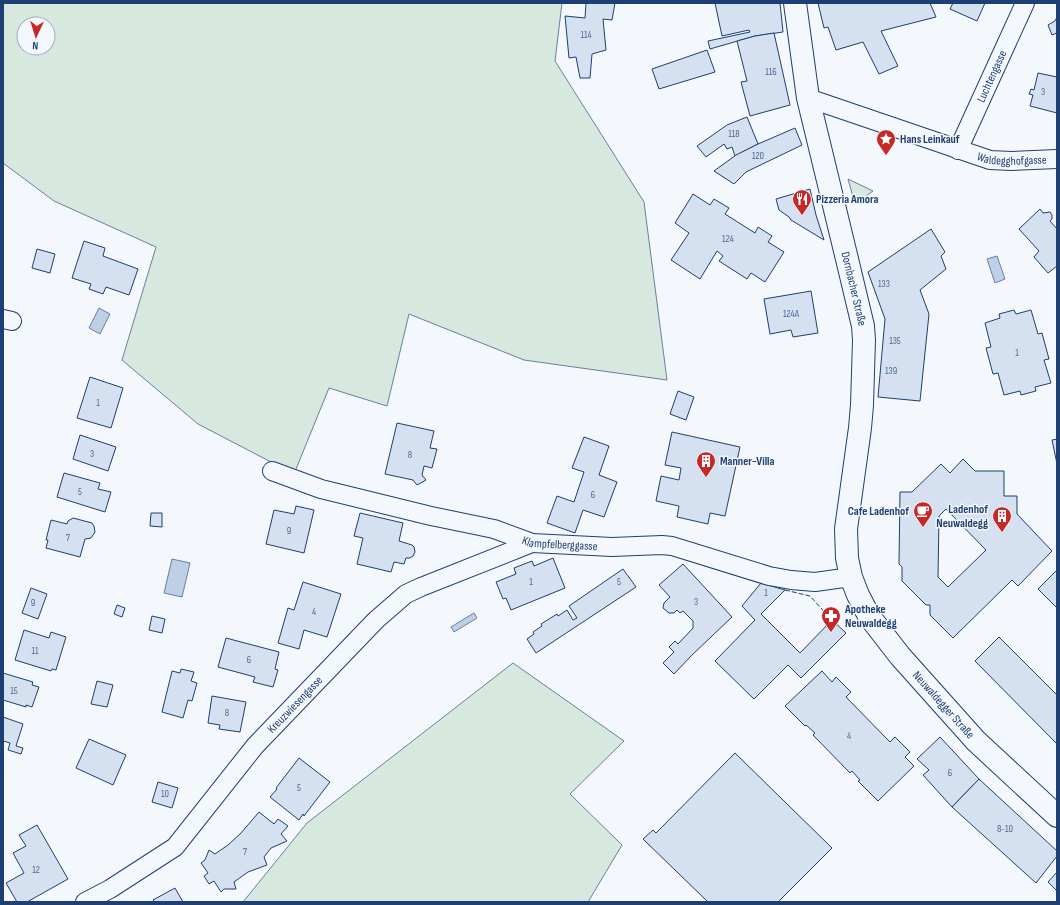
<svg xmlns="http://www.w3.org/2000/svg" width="1060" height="905" font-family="'Sofia Sans Condensed',sans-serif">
<rect width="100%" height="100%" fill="#f4f7fb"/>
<!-- green -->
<g fill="#d7e8df" stroke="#687fa3" fill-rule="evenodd">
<path d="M3,3h559l-7,58 89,141 23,178 -143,-20 -115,-46 -22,92 -58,-18 -35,86 -96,-50 -76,-64 34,-113 -102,-46 -51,-38zM24,24h24v24h-24z"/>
<path d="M848,179l25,12 -18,13z"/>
<path d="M513,663l111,78 -54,53 52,51 -34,57h-345l64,-79z"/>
</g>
<!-- water -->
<g fill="#bed0e5" stroke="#687fa3">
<path d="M997,256l8,23 -10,4 -8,-24z"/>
<path d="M99,308l11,6 -10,20 -11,-6z"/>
<path d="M172,559l18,4 -8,34 -18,-4z"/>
<path d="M474,613l3,5 -23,14 -3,-5z"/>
</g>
<!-- building -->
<g fill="#d5e0f0" stroke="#1d3f73" fill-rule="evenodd">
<path d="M586,3h29l-3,17 -9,-1 3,31 -14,4 -2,24h-10l-4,-21 -7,1 -4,-42 20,2z"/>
<path d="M715,3h65l3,29 -28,4 -45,13 -2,-8 42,-9 -1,-2 -27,6z"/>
<path d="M818,3h112l6,14 -55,14 17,35 -19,8 -16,-32 -27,8 -8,-23 -4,1z"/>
<path d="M953,3h32l-8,18 -27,-12z"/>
<path d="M1057,17v16l-5,2 -4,-10 7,-4z"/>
<path d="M774,33l16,72 -40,11 -9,-34 6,-1 -10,-40 18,-5z"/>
<path d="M707,50l8,22 -56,17 -7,-20z"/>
<path d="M1038,73l19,4v36l-27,-7 3,-11 -4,-1 2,-5 3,1z"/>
<path d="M747,117l11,27 -23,12 -3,-9 -5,2 -3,-5 -18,13 -9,-11 30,-21z"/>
<path d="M795,128l7,17 -56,27 -12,12 -20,-13 22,-16 22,-11z"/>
<path d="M810,189l6,26 8,25 -33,-20 -2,-3 -10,-7 -3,-11z"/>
<path d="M693,194l17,11 4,-6 15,9 -4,6 30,19 3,-6 14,9 -4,6 16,10 -19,30 -14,-9 -4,6 -28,-18 4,-5 -6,-5 -17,28 -29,-19 18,-27 -14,-10z"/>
<path d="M1040,209l3,4 7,-1 2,3v4l-2,2 7,8v37l-9,7 -14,-16 5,-6 -20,-22z"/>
<path d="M931,229l14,23 -4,4 5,13 -26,21 9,24 -9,87 -42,-4 7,-78 -17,-47z"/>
<path d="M84,241l21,7 -2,8 35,13 -9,26 -23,-8 -3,7 -14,-5 2,-5 -19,-6z"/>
<path d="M37,249l18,5 -5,19 -18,-5z"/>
<path d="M811,291l7,42 -25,4 -2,-7 -21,4 -6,-35z"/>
<path d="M1014,310l2,4 15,-4 7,24 4,-1 7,26 -5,1 7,23 -16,4 1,4 -15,4 -1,-4 -16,4 -6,-22 -5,1 -7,-26 5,-1 -6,-24 15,-5 -1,-4z"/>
<path d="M90,377l33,11 -12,40 -34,-10z"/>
<path d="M678,391l16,6 -8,23 -16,-6z"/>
<path d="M397,423l37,8 -4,17 7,1 -5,19 -8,-2 -2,9 4,5 -9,5 -4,-5 -28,-6z"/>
<path d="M672,432l68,15 -15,69 -15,-3 -2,11 -31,-7 2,-11 -23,-5 5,-25 18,4 2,-12 -16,-3z"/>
<path d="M80,435l36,12 -8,24 -35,-12z"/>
<path d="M584,437l25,9 -10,29 18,7 -13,35 -21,-7 -8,23 -28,-10 10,-27 17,6 10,-30 -12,-4z"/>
<path d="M1057,439v25l-5,-24z"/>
<path d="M963,459l12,12h29v25h13v18l35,37 -34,35 -6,-6 -59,58 -23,-23v-10h-4l-24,-24v-14l-3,-3 1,-72h12l29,-28 9,9zM946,509l40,41 -38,37 -10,-10 1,-61z"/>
<path d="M64,473l36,10 -2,6 13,3 -6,20 -48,-15z"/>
<path d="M296,506l18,4 -10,43 -38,-9 8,-34 20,4z"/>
<path d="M151,513h11v14l-12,-1z"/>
<path d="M360,513l43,10 -4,18 13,4 2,2 1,5 -2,4 -3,2h-4l-2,6 -10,-2 -3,10 -34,-8 6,-26 -9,-2z"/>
<path d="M73,518l19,5 2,3 1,6 -4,6 -6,1 -5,18 -34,-9 2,-8h-2l5,-20 16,4 1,-3z"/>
<path d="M553,558l12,30 -54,22 -5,-12 -3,1 -7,-17 20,-8 -2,-6 18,-7 2,5z"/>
<path d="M683,564l49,53 -41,39 -17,18 -11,-11 11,-11 -5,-5 6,-6 3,3 15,-16v-7l-10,-10 -3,2 -3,-3 -3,3h-5l-6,-5 1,-5 6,-6 -11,-12z"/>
<path d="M623,569l13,18 -100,66 -9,-14 7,-5 -1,-2 9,-6 -1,-2 16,-10 1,2 9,-6 6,10 4,-2 -8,-12z"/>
<path d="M1057,570v38l-19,-19z"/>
<path d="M303,582l38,12 -14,43 -23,-7 -5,19 -21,-6 10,-35 6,2z"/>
<path d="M761,583l24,7 -24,24 39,39 32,-33 14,13 -45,45 -13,-13 -34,34 -39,-38 40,-41 -13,-14z"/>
<path d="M31,588l16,6 -9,25 -16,-6z"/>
<path d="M117,605l8,3 -3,9 -8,-3z"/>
<path d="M152,616l13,3 -3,14 -13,-3z"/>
<path d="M24,630l25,8 2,-6 15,5 -10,33 -4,-1 -1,2 -36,-11z"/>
<path d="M999,637l58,58v49l-82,-83z"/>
<path d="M226,638l53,14 -4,17 3,1 -5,17 -20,-5 2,-5 -37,-10z"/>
<path d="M181,669l13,3 -3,9 6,2 -5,18 -4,-1 -5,18 -21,-6 10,-41 8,2z"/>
<path d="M822,671l10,11 4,-5 15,15 -5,5 44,45 5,-5 15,15 -5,5 9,9 -36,35 -20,-20 2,-1 -8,-9 -2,2 -37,-38 2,-2 -9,-8 -1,1 -20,-20z"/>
<path d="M3,673l30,9 -1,3 7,2 -7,20 -6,-2v2l-23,-7z"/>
<path d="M97,681l16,4 -6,22 -16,-3z"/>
<path d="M212,696l34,6 -6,30 -21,-3 1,-4 -12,-2z"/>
<path d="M3,717l20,7 -7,22 7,2 -2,6 -13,-4 2,-7 -7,-2z"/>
<path d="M940,737l39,42 -27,28 -29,-32 6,-5 -12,-11z"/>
<path d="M89,739l37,16 -13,30 -37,-17z"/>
<path d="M735,753l97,95 -54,54h-70l-65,-63 10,-9 3,3z"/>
<path d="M299,758l31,24 -26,34 -1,-2 -4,6 -29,-23 7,-8 -1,-1z"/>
<path d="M979,779l78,72v5l-21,27 -84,-76z"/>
<path d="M158,782l20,6 -6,20 -20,-6z"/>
<path d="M259,812l15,12 4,-5 10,7 -7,8 6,7 -16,7 -7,9 3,8 -19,7 -14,10 2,7h-12l-3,3 -7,-11 -5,3 -5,-8 4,-3 -7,-10 4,-3 4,-10 6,4 13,-9 13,-12z"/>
<path d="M37,825l31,54 -41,23h-10l-11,-19 18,-10 -11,-20 13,-7 -7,-11z"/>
<path d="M1057,872v19l-9,-9z"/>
<path d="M175,888l8,14h-28l-2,-2z"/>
</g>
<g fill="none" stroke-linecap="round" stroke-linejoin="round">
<defs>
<g id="minor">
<path id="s1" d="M808,98l182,62 21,1 46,-2"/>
<path id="s2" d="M958,150l67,-147"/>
<path d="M3,319l9,2"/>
<path id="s3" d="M272,471l49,18 110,27 63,13 38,14 80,4 50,-2 10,1 97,30 22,4 24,2 36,-5"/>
<path id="s4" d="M85,902l25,-13 65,-42 80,-101 121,-126 30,-26 15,-7 111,-44"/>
</g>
<g id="secondary">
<path id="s5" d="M795,3l13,95 39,161 16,67 1,14 -2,65 -2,23 -14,101 1,29 4,19 7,18 11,21 31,40 76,85 81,75"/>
</g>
</defs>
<!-- minor casing -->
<use href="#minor" stroke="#1d3f73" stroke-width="20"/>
<!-- secondary casing -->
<use href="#secondary" stroke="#1d3f73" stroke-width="24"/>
<!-- minor -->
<use href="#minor" stroke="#f4f7fb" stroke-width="18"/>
<!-- secondary -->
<use href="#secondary" stroke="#f4f7fb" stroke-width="22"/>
<!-- fence -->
<path stroke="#1d3f73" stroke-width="1" stroke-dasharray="5 2" stroke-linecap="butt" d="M785,590l25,6 22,24"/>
</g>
<!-- icons -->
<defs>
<symbol id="sight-pin" viewBox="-11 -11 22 30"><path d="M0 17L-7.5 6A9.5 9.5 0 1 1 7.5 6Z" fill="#c62828" stroke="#f4f7fb"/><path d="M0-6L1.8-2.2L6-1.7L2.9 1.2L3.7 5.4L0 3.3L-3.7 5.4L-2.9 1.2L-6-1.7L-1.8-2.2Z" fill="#fff"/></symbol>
<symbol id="restaurant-pin" viewBox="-11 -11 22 30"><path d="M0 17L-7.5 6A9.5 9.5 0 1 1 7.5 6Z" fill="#c62828" stroke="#f4f7fb"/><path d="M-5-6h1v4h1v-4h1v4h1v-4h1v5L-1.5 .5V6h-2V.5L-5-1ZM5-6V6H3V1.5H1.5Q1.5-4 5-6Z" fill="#fff"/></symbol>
<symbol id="building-pin" viewBox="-11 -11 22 30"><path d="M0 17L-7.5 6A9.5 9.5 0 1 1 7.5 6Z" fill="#c62828" stroke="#f4f7fb"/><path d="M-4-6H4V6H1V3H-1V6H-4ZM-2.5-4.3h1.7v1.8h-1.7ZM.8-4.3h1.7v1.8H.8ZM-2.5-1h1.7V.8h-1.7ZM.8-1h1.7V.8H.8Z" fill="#fff"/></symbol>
<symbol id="cafe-pin" viewBox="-11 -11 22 30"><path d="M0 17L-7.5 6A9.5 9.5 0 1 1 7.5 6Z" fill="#c62828" stroke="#f4f7fb"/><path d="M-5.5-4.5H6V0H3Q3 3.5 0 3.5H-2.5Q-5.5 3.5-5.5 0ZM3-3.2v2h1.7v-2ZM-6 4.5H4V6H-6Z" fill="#fff"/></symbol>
<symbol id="pharmacy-pin" viewBox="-11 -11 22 30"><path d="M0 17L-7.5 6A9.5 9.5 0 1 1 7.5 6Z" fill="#c62828" stroke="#f4f7fb"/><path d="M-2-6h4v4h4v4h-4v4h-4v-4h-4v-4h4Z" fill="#fff"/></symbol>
</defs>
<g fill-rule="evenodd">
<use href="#sight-pin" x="875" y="128" width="22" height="30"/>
<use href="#restaurant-pin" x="791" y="188" width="22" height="30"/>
<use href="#building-pin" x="695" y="450" width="22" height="30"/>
<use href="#cafe-pin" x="912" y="500" width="22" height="30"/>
<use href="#building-pin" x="991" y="505" width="22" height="30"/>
<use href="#pharmacy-pin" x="820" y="605" width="22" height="30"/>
</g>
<g text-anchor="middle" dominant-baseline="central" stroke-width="3" stroke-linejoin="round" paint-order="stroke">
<!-- number labels -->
<g font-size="10" fill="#4b6792">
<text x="586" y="35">114</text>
<text x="771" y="72">116</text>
<text x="1043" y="92">3</text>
<text x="734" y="134">118</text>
<text x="758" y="156">120</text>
<text x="728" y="239">124</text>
<text x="884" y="284">133</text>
<text x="791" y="314">124A</text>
<text x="895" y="341">135</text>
<text x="1017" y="353">1</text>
<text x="891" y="371">139</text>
<text x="98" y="403">1</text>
<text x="92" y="454">3</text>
<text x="410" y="455">8</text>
<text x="80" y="492">5</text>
<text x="593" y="495">6</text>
<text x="289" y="531">9</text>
<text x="68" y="538">7</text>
<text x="531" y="582">1</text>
<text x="619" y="582">5</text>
<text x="766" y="593">1</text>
<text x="696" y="602">3</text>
<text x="33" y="603">9</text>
<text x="314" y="612">4</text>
<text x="35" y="651">11</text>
<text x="249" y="660">6</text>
<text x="14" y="691">15</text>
<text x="227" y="713">8</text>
<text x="849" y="736">4</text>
<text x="950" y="773">6</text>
<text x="299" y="788">5</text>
<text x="165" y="794">10</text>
<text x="1005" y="829">8-10</text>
<text x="245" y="852">7</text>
<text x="36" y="870">12</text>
</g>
<!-- street labels -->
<g font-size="12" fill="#1d3f73" stroke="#f4f7fb">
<text stroke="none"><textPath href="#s2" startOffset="81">Luchtengasse</textPath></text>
<text stroke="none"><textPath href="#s1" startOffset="214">Waldegghofgasse</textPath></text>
<text stroke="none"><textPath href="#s5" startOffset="292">Dornbacher Straße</textPath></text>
<text stroke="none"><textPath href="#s3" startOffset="298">Klampfelberggasse</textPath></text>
<text stroke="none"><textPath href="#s4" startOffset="292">Kreuzwiesengasse</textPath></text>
<text stroke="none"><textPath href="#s5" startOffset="742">Neuwaldegger Straße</textPath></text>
</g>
<!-- poi labels -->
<g font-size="12" font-weight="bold" fill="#1d3f73" stroke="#f4f7fb" text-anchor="start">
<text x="900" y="139">Hans Leinkauf</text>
<text x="816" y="199">Pizzeria Amora</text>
<text x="720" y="461">Manner-Villa</text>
<text x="988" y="509" text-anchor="end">Ladenhof<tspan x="988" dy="14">Neuwaldegg</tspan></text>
<text x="909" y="511" text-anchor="end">Cafe Ladenhof</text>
<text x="845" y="609">Apotheke<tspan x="845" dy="14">Neuwaldegg</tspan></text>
</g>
</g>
<!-- border -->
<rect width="1060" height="905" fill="none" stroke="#1d3f73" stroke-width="8"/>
<!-- north arrow -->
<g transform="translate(36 36) rotate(184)"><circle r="19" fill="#f4f7fb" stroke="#9eadc5"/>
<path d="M0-3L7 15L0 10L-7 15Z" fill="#c62828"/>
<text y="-6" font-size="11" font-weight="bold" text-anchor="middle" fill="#1d3f73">N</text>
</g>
</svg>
